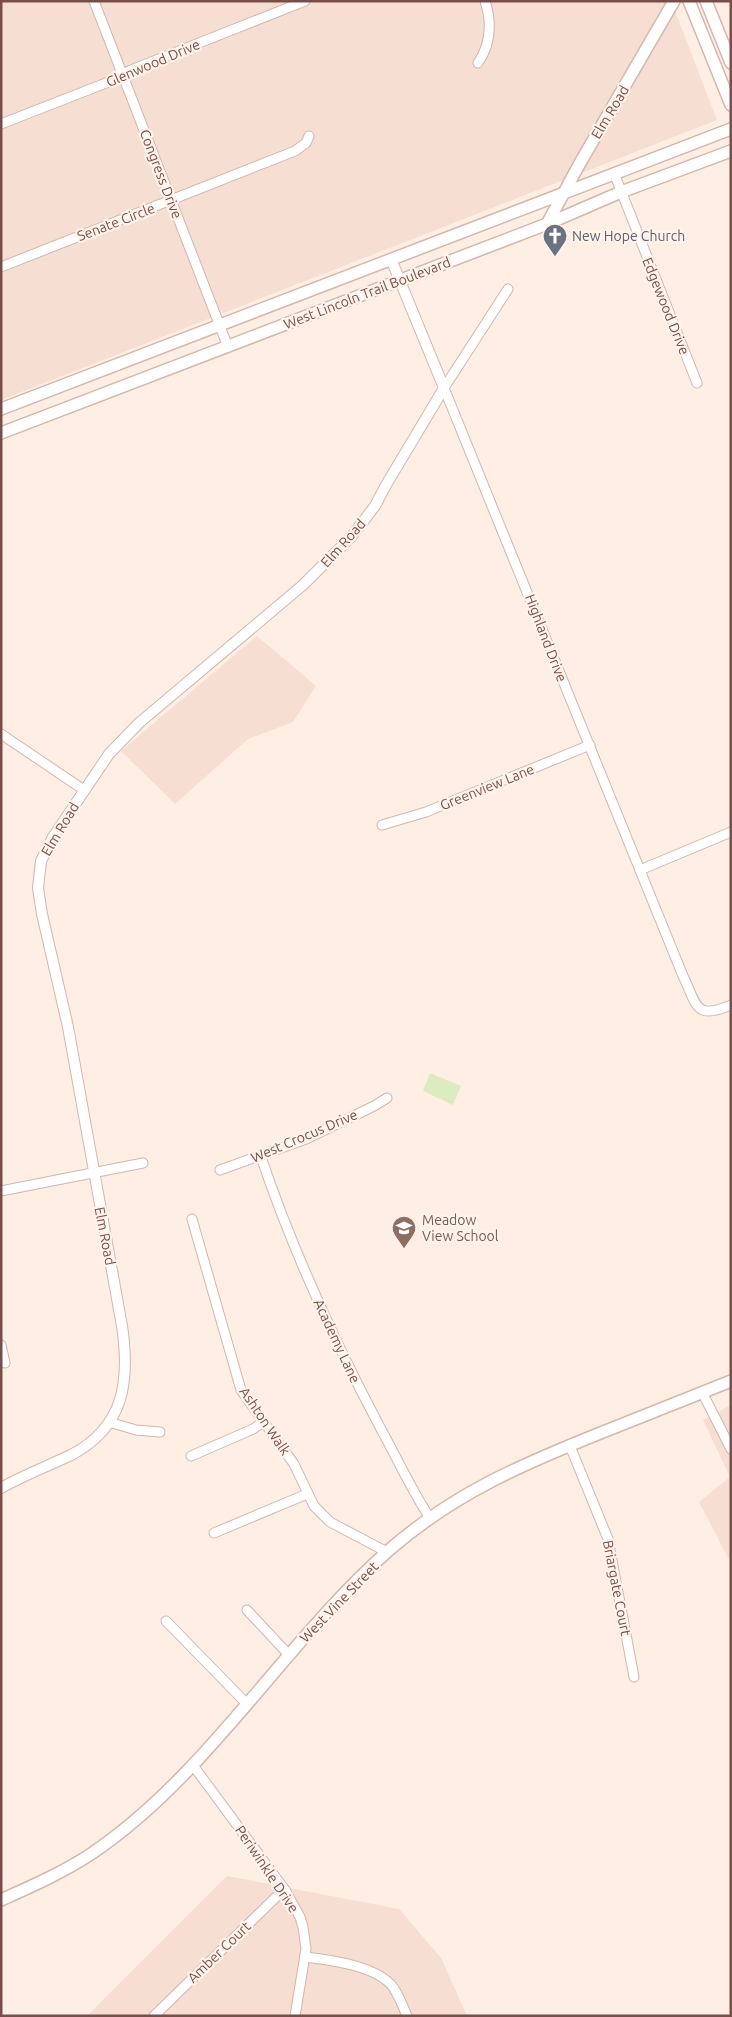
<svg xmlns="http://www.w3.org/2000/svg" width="732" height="2017" font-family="Ubuntu,sans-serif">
<rect width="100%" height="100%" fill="#feeee4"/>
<!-- residential -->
<g fill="#f6ded2">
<path d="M1,1h670l46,119 -716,280z"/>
<path d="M257,636l59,50 -23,36 -45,17 -73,65 -54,-53z"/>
<path d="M731,1405v158l-32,-61 31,-25 -27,-57z"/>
<path d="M227,1876l172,33 42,49 26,58h-378l1,-3z"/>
</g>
<!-- green -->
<path fill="#dbecc1" d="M430,1073l31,13 -8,19 -30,-14z"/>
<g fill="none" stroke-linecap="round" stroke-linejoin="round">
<defs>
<g id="minor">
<path d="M94,1l134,346"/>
<path d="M478,63c13,-19 14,-40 7,-62"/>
<path d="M1,124l105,-41 25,-13 174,-69"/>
<path d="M614,173l83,210"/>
<path d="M1,267l294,-116 11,-8 3,-7"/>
<path d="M508,289l-64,99 239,588c14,28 11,45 48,29"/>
<path d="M1,734l83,56"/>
<path d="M382,825l44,-13 164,-67"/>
<path d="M640,870l91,-38"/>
<path d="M261,1157c32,94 74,186 121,274 16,29 30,60 48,87"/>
<path d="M220,1170l86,-31 68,-33 13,-8"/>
<path d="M1,1191l142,-28"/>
<path d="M192,1219l49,171 53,74 20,42 16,16 57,30"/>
<path d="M1,1345l4,18"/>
<path d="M702,1392l29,57"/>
<path d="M109,1422l27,8 24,2"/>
<path d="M570,1446l38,93 26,138"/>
<path d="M191,1456l62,-27 10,-7"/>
<path d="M214,1533l93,-39"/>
<path d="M247,1610l42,45"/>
<path d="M166,1621l81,83"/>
<path d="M192,1764l93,126 15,27 3,10 3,22 -11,67"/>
<path d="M305,1957c26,3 72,9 88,30 6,9 10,19 14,29"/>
<path d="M154,2016l121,-118 10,-8"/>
</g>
<path id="tertiary" d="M1,1488c23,-13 47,-22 70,-33 54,-28 59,-75 51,-129l-54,-299 -26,-113 -4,-26 3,-27 12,-24 56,-83 30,-31 164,-138 48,-48 24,-31 11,-21 58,-97 -53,-129"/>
<g id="secondary">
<path d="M689,1l42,104"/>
<path d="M706,1l25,62"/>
<path d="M547,224l33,-61 94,-162"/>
<path d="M1,409l730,-280"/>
<path d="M1,433l546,-209 74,-32 110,-41"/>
<path d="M1,1900c31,-14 61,-27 90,-46 116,-78 193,-211 297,-303 66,-58 135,-87 215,-119 43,-17 85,-34 128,-51"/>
</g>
</defs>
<!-- minor casing -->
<use href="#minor" stroke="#d2b6ac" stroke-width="11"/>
<!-- tertiary casing -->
<use href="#tertiary" stroke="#d2b6ac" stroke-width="12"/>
<!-- secondary casing -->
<use href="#secondary" stroke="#d8b6ab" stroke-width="14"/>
<!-- minor -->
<use href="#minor" stroke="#fff" stroke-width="9"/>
<!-- tertiary -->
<use href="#tertiary" stroke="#fff" stroke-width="10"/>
<!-- secondary -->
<use href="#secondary" stroke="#fff" stroke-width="11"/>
</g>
<!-- icons -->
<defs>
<symbol id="church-pin" viewBox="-11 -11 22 30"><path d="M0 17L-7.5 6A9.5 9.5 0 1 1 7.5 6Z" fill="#6b7280" stroke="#fff3eb"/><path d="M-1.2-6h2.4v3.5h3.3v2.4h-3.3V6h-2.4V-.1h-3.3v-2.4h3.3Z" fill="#fff"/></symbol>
<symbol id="school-pin" viewBox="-11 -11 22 30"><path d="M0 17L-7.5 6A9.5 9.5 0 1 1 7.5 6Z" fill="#8d6e63" stroke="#fff3eb"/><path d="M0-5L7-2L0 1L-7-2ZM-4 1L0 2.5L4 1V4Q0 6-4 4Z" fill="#fff"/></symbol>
</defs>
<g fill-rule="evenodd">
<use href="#church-pin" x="541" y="222" width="28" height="38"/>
<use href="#school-pin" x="390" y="1214" width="28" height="38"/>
</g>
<g text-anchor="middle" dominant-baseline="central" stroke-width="4.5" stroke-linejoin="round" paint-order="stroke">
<!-- street labels -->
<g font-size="14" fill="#784f48" stroke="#fff3eb">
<text transform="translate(153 63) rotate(-23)">Glenwood Drive</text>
<text transform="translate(610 112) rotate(-59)">Elm Road</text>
<text transform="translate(161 174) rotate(69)">Congress Drive</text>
<text transform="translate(116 222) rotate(-21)">Senate Circle</text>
<text transform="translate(367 293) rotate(-21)">West Lincoln Trail Boulevard</text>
<text transform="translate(666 306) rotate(68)">Edgewood Drive</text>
<text transform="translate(343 543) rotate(-48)">Elm Road</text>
<text transform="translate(546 638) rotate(69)">Highland Drive</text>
<text transform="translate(487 787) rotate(-22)">Greenview Lane</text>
<text transform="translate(60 829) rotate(-59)">Elm Road</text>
<text transform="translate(304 1136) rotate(-23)">West Crocus Drive</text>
<text transform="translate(105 1236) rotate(79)">Elm Road</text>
<text transform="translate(337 1341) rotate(65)">Academy Lane</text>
<text transform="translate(265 1421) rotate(56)">Ashton Walk</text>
<text transform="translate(617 1588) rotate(79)">Briargate Court</text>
<text transform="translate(339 1602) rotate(-46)">West Vine Street</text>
<text transform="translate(267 1869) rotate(56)">Periwinkle Drive</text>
<text transform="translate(219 1952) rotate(-44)">Amber Court</text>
</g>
<!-- worship labels -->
<g font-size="14" fill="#5b616d" stroke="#fff3eb" text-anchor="start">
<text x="572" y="236">New Hope Church</text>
</g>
<!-- education labels -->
<g font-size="14" fill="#785e54" stroke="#fff3eb" text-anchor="start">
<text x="422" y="1220">Meadow<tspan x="422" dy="16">View School</tspan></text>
</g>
</g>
<!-- border -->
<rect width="732" height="2017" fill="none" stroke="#784f48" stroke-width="5"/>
</svg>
